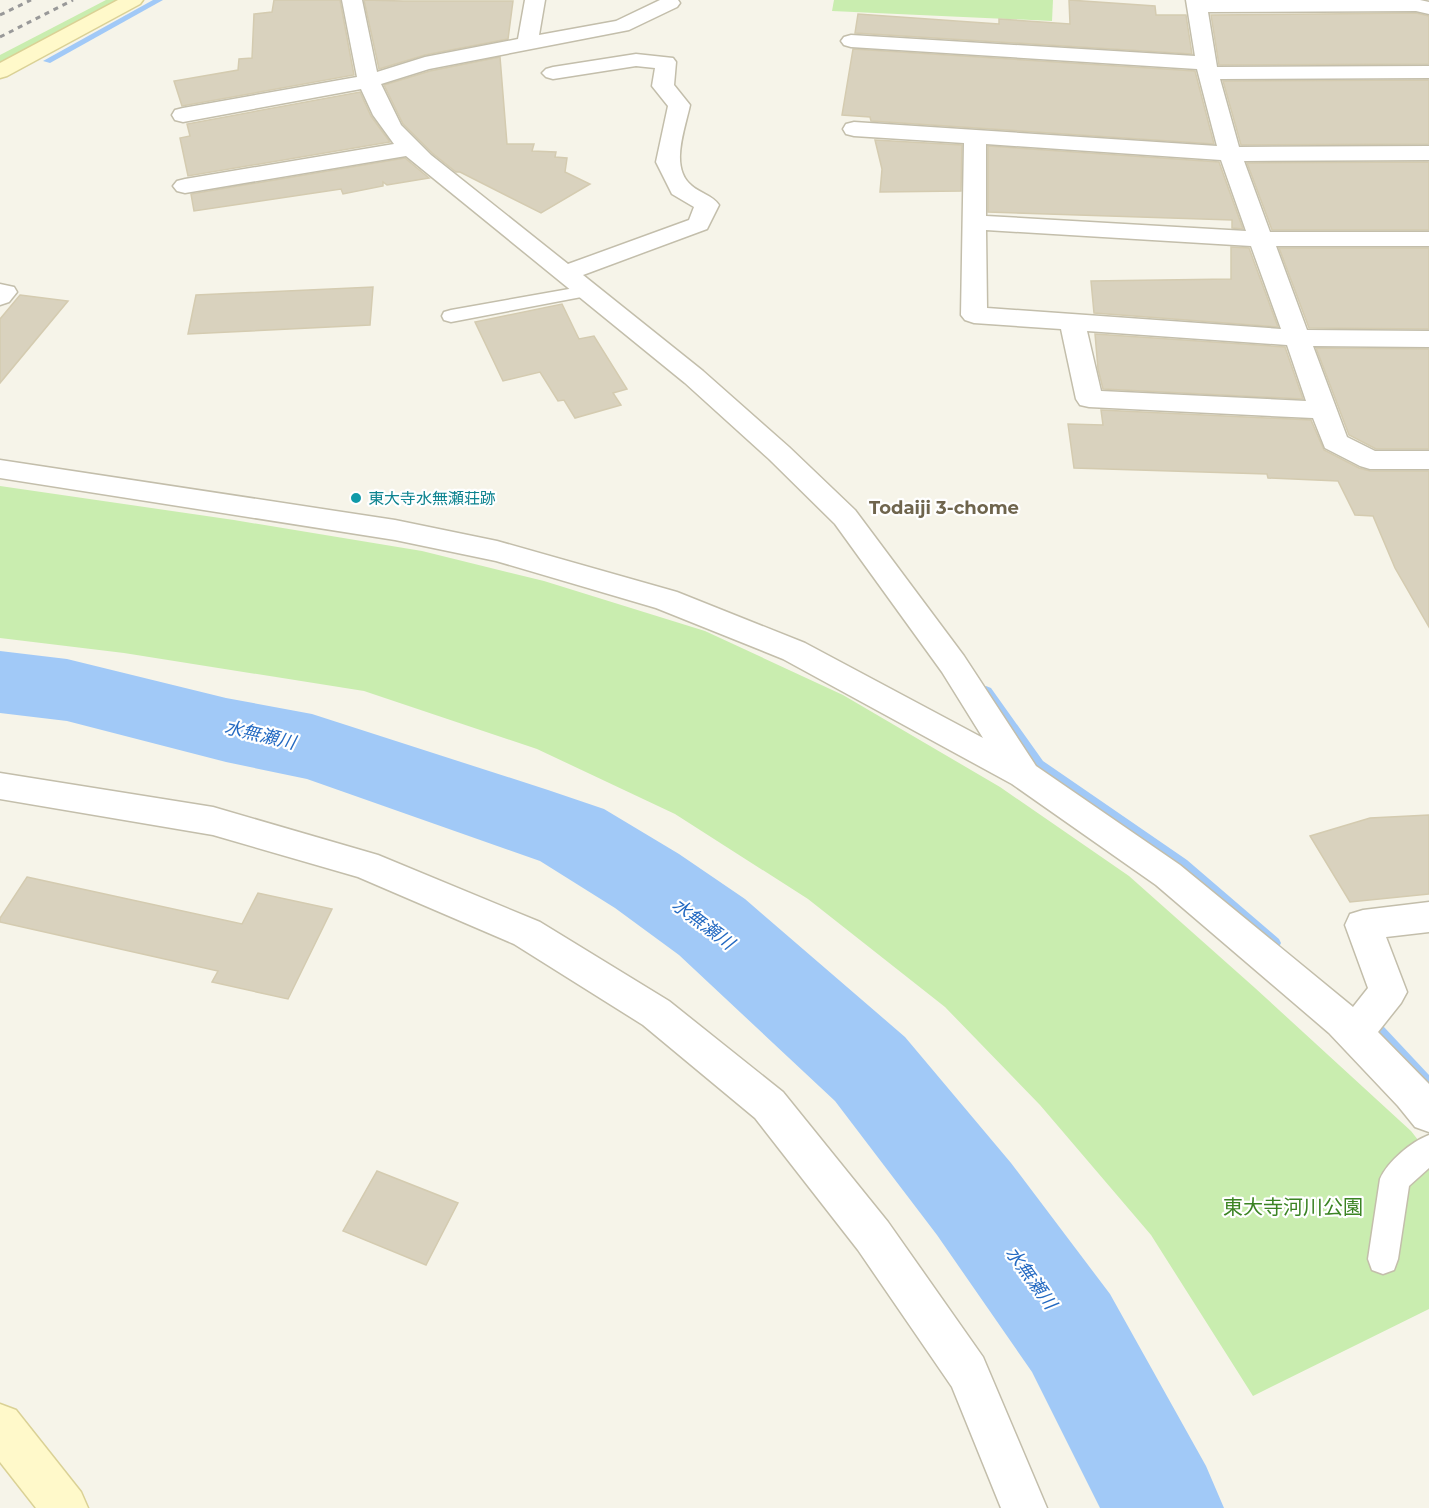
<svg xmlns="http://www.w3.org/2000/svg" width="1429" height="1508" font-family="Montserrat,'Noto Sans JP',sans-serif">
<rect width="100%" height="100%" fill="#f6f4e9"/>
<!-- green -->
<g fill="#c9edaf">
<path d="M106,0h13l-119,63v-8z"/>
<path d="M834,0h219l-1,21 -220,-10z"/>
<path d="M0,486l234,34 188,31 122,30 161,50 138,64 157,92 129,89 126,112 156,143 18,23v155l-176,87 -102,-161 -111,-130 -95,-98 -137,-108 -133,-85 -138,-65 -173,-58 -240,-38 -124,-15z"/>
</g>
<g fill="none" stroke-linecap="round" stroke-linejoin="round">
<!-- stream -->
<g fill="#a1c9f7" fill-rule="evenodd">
<path d="M153,0h10l-113,63 -7,-2z"/>
<path d="M986,686l5,2 52,73 144,99 92,79 2,4 -2,4 -5,2 -5,-2 -92,-79 -144,-99 -52,-75 -2,-3z"/>
<path d="M1379,1025l5,2 45,48v18l-6,-2 -49,-54 -3,-5 3,-5z"/>
</g>
<!-- river -->
<path fill="#a1c9f7" fill-rule="evenodd" d="M0,651l67,8 159,39 86,16 236,76 56,19 75,45 66,45 160,138 106,126 99,131 96,172 18,42h-124l-68,-136 -95,-137 -102,-134 -156,-146 -64,-47 -75,-47 -233,-82 -81,-17 -159,-41 -67,-8z"/>
</g>
<!-- building -->
<g fill="#d9d2be" stroke="#d4cbb0" stroke-width="1.5">
<path d="M274,0h66l14,75 -172,31 -8,-25 64,-11 1,-11 13,-1 2,-44 18,-2z"/>
<path d="M364,0l39,1h110l-5,38 -83,16 -46,14z"/>
<path d="M1069,0l86,6 1,9h30l6,39 -337,-21 3,-19 141,10v-5l71,5z"/>
<path d="M1416,13l13,3v48l-210,1 -8,-50z"/>
<path d="M853,49l342,22 19,73 -343,-23 -1,-4 -28,-2z"/>
<path d="M500,57l7,87h27l-2,7 24,1 -1,5 12,1 -2,14 25,12 -49,29 -81,-41h-4l-24,-19 -29,-29 -19,-39 46,-14z"/>
<path d="M1429,80v64l-188,1 -18,-64z"/>
<path d="M360,92l11,24 19,26 -202,34 -8,-38 10,-2 -3,-12z"/>
<path d="M875,140l87,5 -1,46 -81,1 2,-23z"/>
<path d="M988,146l231,16 24,67 -11,-1v-8l-244,-8z"/>
<path d="M405,158l24,20 -42,7 -4,-3v4l-40,8 -2,-5 -147,22 -3,-17z"/>
<path d="M1429,162v68h-157l-25,-67z"/>
<path d="M1231,247l18,1 29,79 -184,-14 -3,-32 140,-2z"/>
<path d="M1279,248h150v81l-120,-1z"/>
<path d="M373,287l-3,38 -182,9 8,-39z"/>
<path d="M20,295l48,6 -68,82v-64z"/>
<path d="M562,304l17,35 15,-3 33,53 -14,4 8,12 -46,13 -11,-18 -6,1 -18,-29 -37,9 -28,-59z"/>
<path d="M1095,334l190,13 18,52 -200,-10 -5,-20z"/>
<path d="M1316,348l113,1v100h-53l-27,-14z"/>
<path d="M1101,410l210,10 13,30 35,18 11,3h59v156l-34,-59 -22,-52 -18,-1 -17,-34 -70,-3 -1,-4 -193,-6 -6,-44 35,1z"/>
<path d="M1429,815v79l-79,8 -40,-66 60,-18z"/>
<path d="M27,877l215,47 16,-31 74,16 -44,90 -76,-17 6,-11 -218,-49v-4z"/>
<path d="M377,1171l81,32 -32,62 -83,-34z"/>
</g>
<g fill="none" stroke-linecap="round" stroke-linejoin="round">
<defs>
<g id="lane">
<path d="M586,286l6,1 3,4 -3,4 -141,27 -7,-2 -2,-4 2,-4 7,-2z"/>
<path d="M1429,1135v33l-20,18 -11,73 -4,11 -11,4 -11,-4 -4,-11 12,-80c8,-18 31,-37 49,-44z"/>
</g>
<g id="street">
<path d="M342,0h20l15,72 48,-15 93,-18 7,-39h20l-6,35 77,-14 44,-21h18l2,3 -3,4 -48,23 -200,39 -48,15 20,41 30,30 137,109 121,-44 5,-13 -22,-13 -16,-32 12,-56 -16,-20 3,-18 -19,-2 -83,13 -7,-2 -4,-4 4,-4 7,-2 83,-13 37,4 3,4 -2,23 16,20c-5,24 -21,63 2,81 8,7 20,9 27,19l-12,24 -124,46 120,96 86,76 66,63 109,146 72,110 144,99 173,142 15,-19 -23,-63 5,-11 13,-4 66,-8v30l-43,5 21,55 -6,11 -23,29 51,52v48l-14,-5 -17,-21 -69,-73 -173,-148 -144,-101 -229,-125 -127,-51 -160,-47 -101,-21 -395,-62v-18l395,60 102,21 180,51 128,51 178,95 -41,-66 -107,-148 -66,-65 -84,-76 -279,-227 -221,37 -8,-2 -4,-5 4,-5 8,-2 209,-35 -21,-29 -12,-26 -178,33 -8,-2 -3,-5 3,-5 8,-2 174,-31z"/>
<path d="M1186,0h234l9,2v12l-13,-3 -208,1 9,55 212,-1v12l-209,1 19,68 190,-1v14l-185,1 26,71h159v14h-153l31,84 122,1v16l-116,-1 34,91 28,14h54v18h-59l-10,-3 -35,-18 -12,-30 -224,-11 -9,-2 -4,-6 -15,-70 -87,-6 -9,-3 -4,-5 3,-172 -110,-7 -8,-2 -3,-5 3,-5 8,-2 363,24 -20,-77 -346,-22 -7,-2 -3,-4 3,-4 7,-2 344,21zM986,144l235,16 25,71 -260,-15zM986,230l265,16 30,83 -294,-21zM1087,331l200,14 19,56 -205,-10z"/>
<path d="M0,284l14,3 3,5 -8,10 -9,3z"/>
<path d="M0,773l213,34 165,48 162,67 129,79 114,91 105,130 95,135 64,151h-46l-49,-121 -94,-137 -103,-132 -112,-93 -129,-81 -156,-67 -145,-42 -213,-36z"/>
</g>
<g id="secondary">
<path d="M118,0h25l-3,4 -133,72 -7,2v-15z"/>
<path d="M0,1404l16,6 65,82 7,16h-52l-36,-46z"/>
</g>
</defs>
<!-- lane casing -->
<use href="#lane" stroke="#c3beab" stroke-width="3"/>
<!-- street casing -->
<use href="#street" stroke="#c3beab" stroke-width="3"/>
<!-- secondary casing -->
<use href="#secondary" stroke="#dad195" stroke-width="3"/>
<!-- lane -->
<use href="#lane" fill="#fff" fill-rule="evenodd"/>
<!-- street -->
<use href="#street" fill="#fff" fill-rule="evenodd"/>
<!-- secondary -->
<use href="#secondary" fill="#fff9ca" fill-rule="evenodd"/>
<!-- rail -->
<g stroke="#999" stroke-width="3" stroke-dasharray="5 5" stroke-linecap="butt">
<path d="M0,15l31,-15"/>
<path d="M0,37l73,-37"/>
</g>
</g>
<!-- markers -->
<circle fill="#0f9aa8" stroke="#fff" stroke-width="2" cx="356" cy="498" r="6"/>
<g text-anchor="middle" dominant-baseline="central" stroke-width="4.5" stroke-linejoin="round" paint-order="stroke">
<!-- culture labels -->
<g font-size="16" fill="#0d838f" stroke="#fff" text-anchor="start">
<text x="368" y="498">東大寺水無瀬荘跡</text>
</g>
<!-- neighbourhood labels -->
<g font-size="18" font-weight="bold" fill="#6f654d" stroke="#fff">
<text x="944" y="508">Todaiji 3-chome</text>
</g>
<!-- water labels -->
<g font-size="18" font-style="italic" fill="#246ac2" stroke="#fff">
<text transform="translate(260 735) rotate(13)">水無瀬川</text>
<text transform="translate(703 924) rotate(37)">水無瀬川</text>
<text transform="translate(1031 1278) rotate(54)">水無瀬川</text>
</g>
<!-- near-park labels -->
<g font-size="20" fill="#3b8323" stroke="#fff">
<text x="1293" y="1207">東大寺河川公園</text>
</g>
</g>
</svg>
